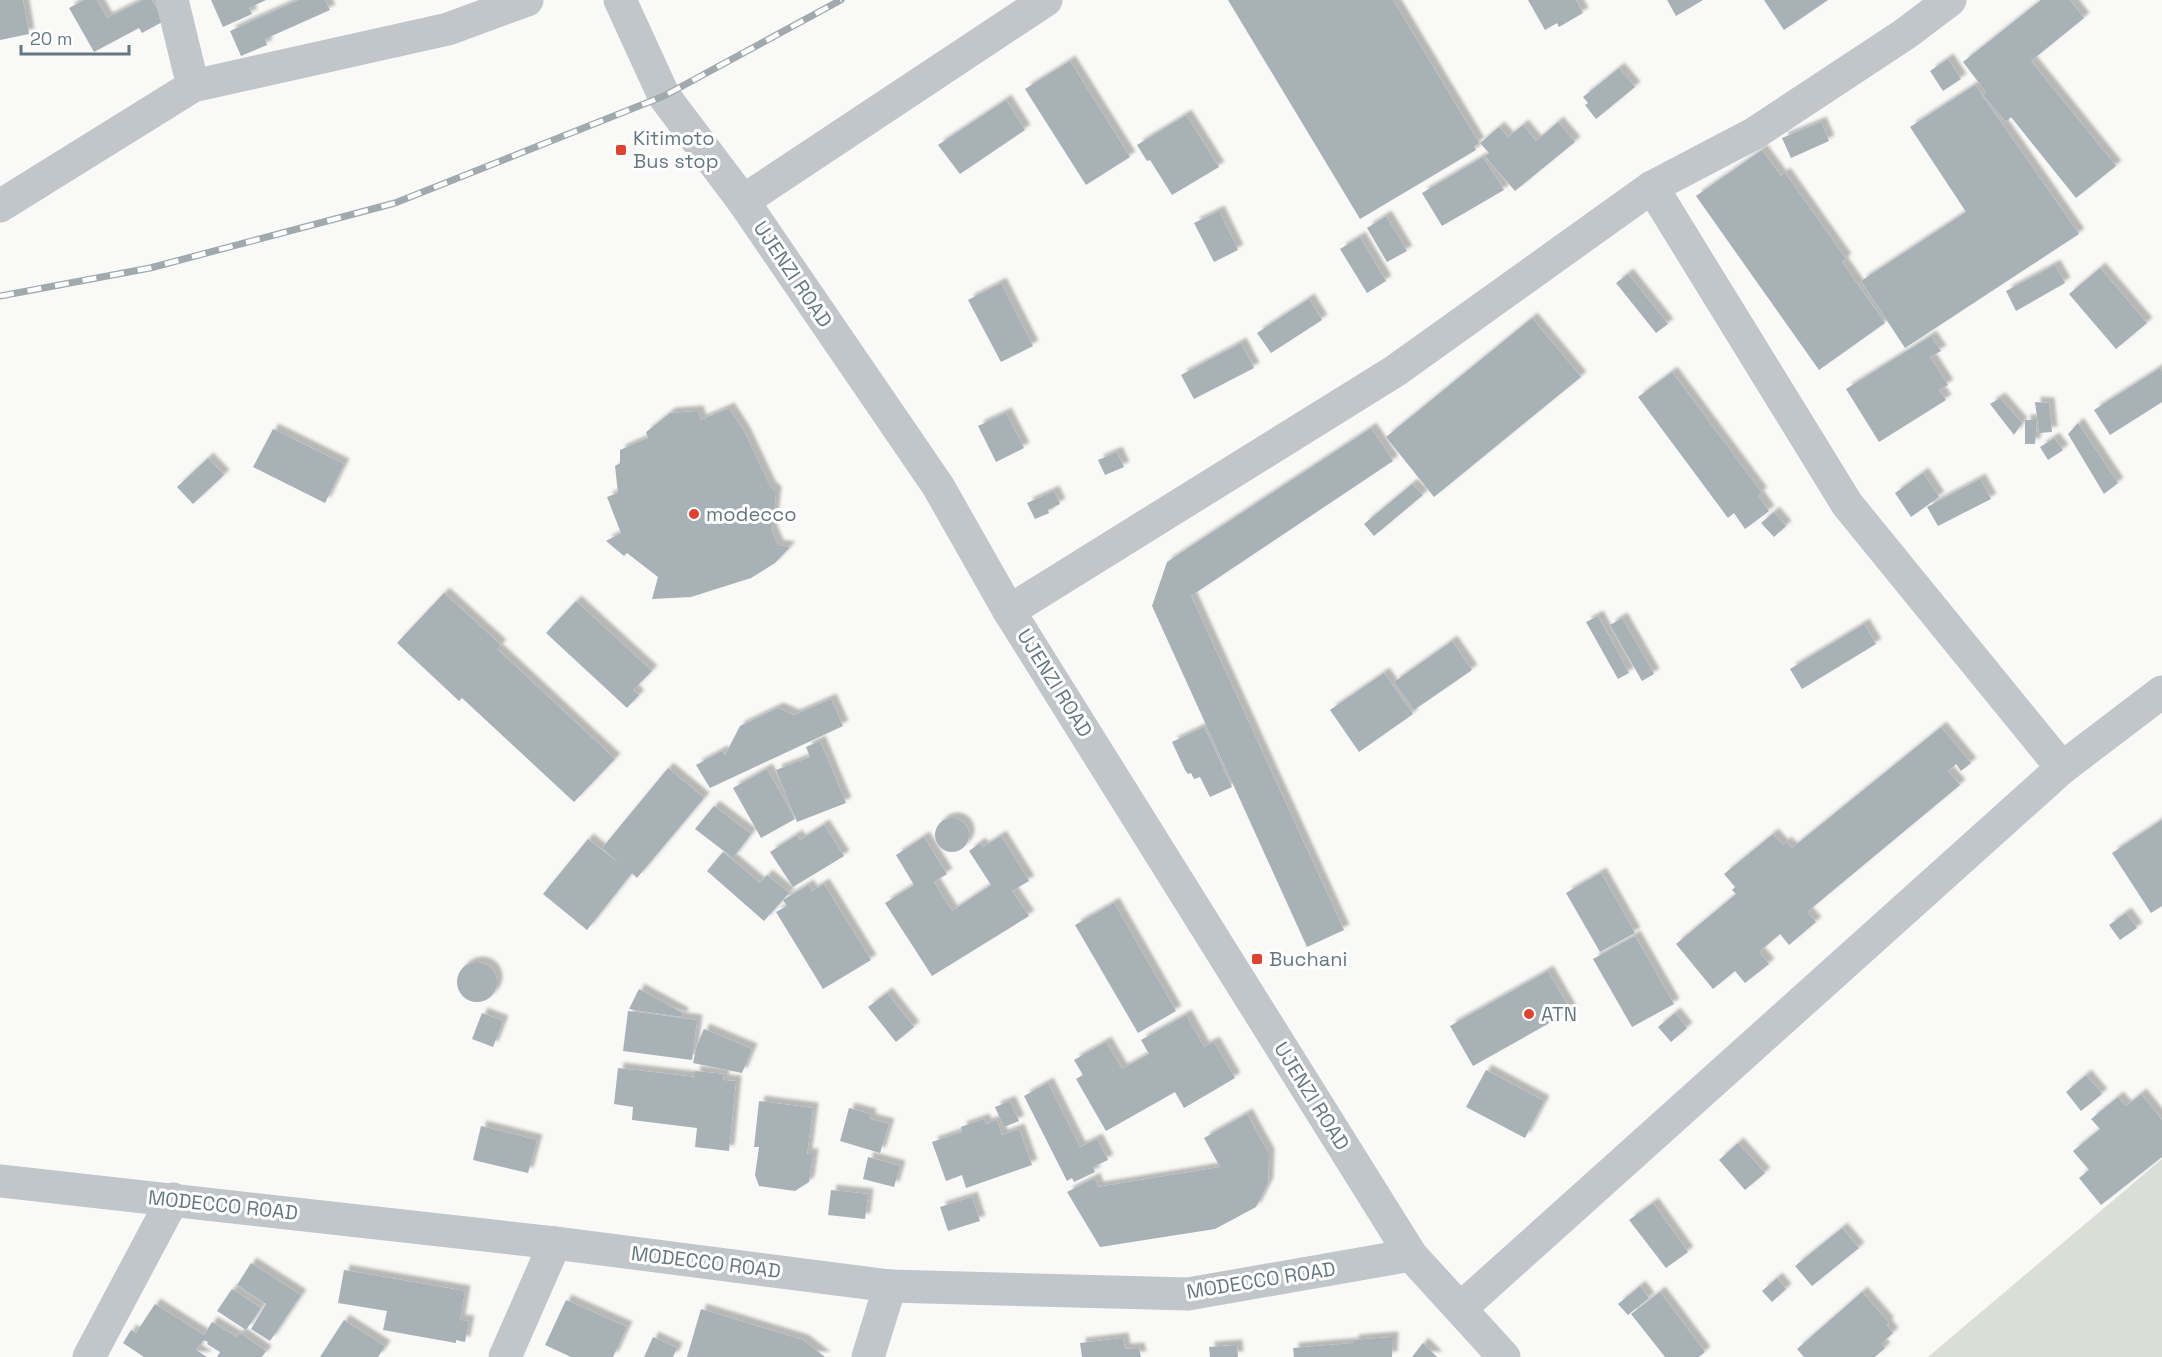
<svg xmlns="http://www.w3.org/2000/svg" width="2162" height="1357" font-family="'Space Grotesk',sans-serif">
<defs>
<filter id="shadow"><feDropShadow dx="5.5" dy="-5.5" stdDeviation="1.5" flood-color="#0004"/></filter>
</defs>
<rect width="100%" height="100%" fill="#f9f9f7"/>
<!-- green -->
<path fill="#daded6" d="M2162,1159v198h-234z"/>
<!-- building -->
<g fill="#a7b1b6" filter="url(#shadow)">
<path d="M0,0h23l6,34 -29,6z"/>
<path d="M84,0h13l10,18 36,-18h9l12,21 -22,12 -3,-5 -45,24 -25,-44z"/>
<path d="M211,0h55l-17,8 3,6 -29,13z"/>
<path d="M299,0h26l5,10 -65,29 2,6 -26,11 -11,-25z"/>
<path d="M1228,0h165l86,143 -5,3 2,4 -116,69z"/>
<path d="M1528,0h48l7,13 -24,14 -2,-4 -12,7z"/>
<path d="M1667,0h36l-27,16z"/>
<path d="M1764,0h64l-44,30z"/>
<path d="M2041,0h29l14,18 -53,43 85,105 -40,32 -65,-81 -5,5 -23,-27 3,-3 -23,-30z"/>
<path d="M1948,59l13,20 -18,12 -13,-20z"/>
<path d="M1070,61l60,96 -44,28 -61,-96z"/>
<path d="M1619,68l16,19 -39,32 -11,-14 3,-2 -5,-6z"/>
<path d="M1975,85l104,149 -174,114 -44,-67 105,-69 -56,-85z"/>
<path d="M1006,100l19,30 -65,44 -22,-29z"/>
<path d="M1186,115l33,52 -47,28 -22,-35 -3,1 -10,-16z"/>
<path d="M1558,122l17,20 -60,49 -30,-35 4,-3 -9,-10 19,-16 9,10 15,-12 13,16z"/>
<path d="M1821,122l8,19 -38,17 -9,-20z"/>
<path d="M1762,150l19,26 4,-3 61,86 -4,3 43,61 -66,47 -123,-174z"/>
<path d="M1483,157l21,33 -62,36 -20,-33z"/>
<path d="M1219,211l19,39 -24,12 -20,-39z"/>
<path d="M1386,216l21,35 -20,11 -20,-34z"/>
<path d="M1360,237l26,44 -19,12 -27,-44z"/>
<path d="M2055,265l10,18 -49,28 -10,-20z"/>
<path d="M2100,268l47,55 -31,26 -47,-55z"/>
<path d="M1628,274l40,50 -12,9 -40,-50z"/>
<path d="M1001,283l32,63 -32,16 -33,-62z"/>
<path d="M1309,299l13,21 -51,33 -14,-20z"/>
<path d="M1532,318l49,59 -147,120 -48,-60z"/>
<path d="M1931,336l10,15 -11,6 18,28 -9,5 7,10 -67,42 -33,-53z"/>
<path d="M1241,343l13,25 -60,31 -13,-24z"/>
<path d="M2160,368l2,4v30l-52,33 -16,-25z"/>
<path d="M1672,372l90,121 -4,2 11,16 -24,18 -11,-16 -6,5 -90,-121z"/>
<path d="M2000,398l22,25 -8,12 -24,-31z"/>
<path d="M2035,402l14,1 3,29 -13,1z"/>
<path d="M729,408l16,25 25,53 6,6 -4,39 6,14 12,2 -15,16 -24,15 -60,19 -39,2 6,-22 -31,-24 -3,3 -18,-15 15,-8 -14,-36 11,-4 -3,-27 5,-3v-13l28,-12 -2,-6 24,-19 28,-2 3,9z"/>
<path d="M1006,413l18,35 -28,14 -18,-36z"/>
<path d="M2025,420h12l-2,24h-10z"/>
<path d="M2078,423l40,60 -14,11 -36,-60z"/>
<path d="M1371,428l22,33 -202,135 153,334 -37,17 -155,-341 15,-44z"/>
<path d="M273,429l71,35 -19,39 -72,-36z"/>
<path d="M2054,438l9,12 -15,10 -8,-13z"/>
<path d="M1117,452l7,15 -19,8 -7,-15z"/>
<path d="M208,458l16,17 -31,29 -16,-17z"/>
<path d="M1923,473l16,24 -28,20 -16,-24z"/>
<path d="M1980,479l11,20 -53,27 -11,-19z"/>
<path d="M1412,484l11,11 -49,41 -10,-12z"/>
<path d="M1054,491l6,13 -12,6 1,3 -14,6 -8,-16z"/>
<path d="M1774,512l12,14 -12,11 -13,-14z"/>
<path d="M444,593l57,52 -4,4 118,110 -41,43 -112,-104 -3,3 -62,-58z"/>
<path d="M576,601l76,70 -19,19 6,5 -12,13 -81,-75z"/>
<path d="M1598,616l31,57 -11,6 -32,-57z"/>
<path d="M1622,618l32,56 -12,7 -32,-56z"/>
<path d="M1864,624l12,20 -74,45 -12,-20z"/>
<path d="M1452,641l20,29 -58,40 -20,-28z"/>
<path d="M1384,673l29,41 -54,38 -29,-42z"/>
<path d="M831,699l12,27 -133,62 -14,-23 26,-14 3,4 15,-29 38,-18 16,7z"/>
<path d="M1204,727l28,60 -22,10 -10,-20 -6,2 -3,-6 -3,1 -3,-4 -13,-28z"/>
<path d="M1941,727l30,36 -10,8 -5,-7 -8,7 12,14 -153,127 9,10 -27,23 -9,-11 -21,18 10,12 -24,19 -10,-12 -22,18 -37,-45 60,-50 -4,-4 3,-3 -11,-13 49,-40 10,11 3,-3 6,6z"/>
<path d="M820,741l26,62 -49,19 -21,-52 34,-13 -4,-10z"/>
<path d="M668,768l36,30 -67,80 -5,-5 -45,57 -44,-36 45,-55 32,25 -18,-16z"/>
<path d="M767,769l28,50 -34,19 -28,-50z"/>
<path d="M714,806l37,28 -18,24 -38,-29z"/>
<circle cx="952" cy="835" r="17"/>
<path d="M2162,820v86l-11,7 -39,-60z"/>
<path d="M824,825l20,31 -51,31 -23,-35 27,-17 3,5z"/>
<path d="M1001,836l28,45 -17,10 17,25 -97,60 -47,-73 29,-18 -18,-30 28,-18 23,37 -13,8 18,29 39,-26 -22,-34 11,-8 3,4z"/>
<path d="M723,852l37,31 7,-8 22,18 -25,28 -57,-50z"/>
<path d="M1601,873l34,60 -35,19 -34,-59z"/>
<path d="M824,884l47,76 -48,29 -47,-77 11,-6 -4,-6 25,-15 4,6z"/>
<path d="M1114,903l62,108 -38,22 -63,-108z"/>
<path d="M2126,913l11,15 -17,12 -11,-15z"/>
<path d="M1635,936l39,68 -42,23 -39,-68z"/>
<circle cx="477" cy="982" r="20"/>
<path d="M1548,971l23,40 -98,55 -23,-40z"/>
<path d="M639,989l44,24 -1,4 -53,-8z"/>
<path d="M887,993l27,34 -18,15 -28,-35z"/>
<path d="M628,1011l69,9 -5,40 -69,-9z"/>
<path d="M482,1013l21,8 -10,26 -21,-8z"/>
<path d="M1675,1013l12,15 -16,14 -13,-15z"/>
<path d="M1186,1015l18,32 10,-5 21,36 -51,30 -9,-16 -69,39 -30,-52 7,-4 -9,-15 32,-18 16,27 27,-15 -8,-14z"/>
<path d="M704,1029l48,20 -10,24 -49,-10 4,-18z"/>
<path d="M618,1068l77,9v-6l29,3 -1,6 13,1 -7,70 -34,-4 2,-19 -65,-8 1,-13 -19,-3z"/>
<path d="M1486,1070l58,31 -19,37 -59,-31z"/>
<path d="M2086,1075l16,19 -21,17 -15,-19z"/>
<path d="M1048,1083l32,64 17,-8 11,21 -15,7 2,5 -21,10 -2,-4 -5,3 -43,-85z"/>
<path d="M2141,1094l21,26v37l-61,48 -22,-27 10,-8 -16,-19 27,-22 -9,-10 27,-22 8,9z"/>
<path d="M759,1101l54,7 -6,46h6l-4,28 -14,9 -36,-5 -4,-11 4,-28h-5z"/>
<path d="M1010,1101l9,20 -15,6 -9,-20z"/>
<path d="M849,1108l22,6 -1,5 19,5 -9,29 -40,-12z"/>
<path d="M1247,1114l22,40 -1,29 -12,24 -41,22 -115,18 -33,-55 28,-14 3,9 122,-20 -16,-29z"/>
<path d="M984,1119l2,5 11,-4 5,15 17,-6 13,36 -66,23 -4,-13 -16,6 -14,-39 30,-10 -1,-5z"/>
<path d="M481,1126l56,14 -9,33 -55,-13z"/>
<path d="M1738,1143l27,30 -20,17 -26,-30z"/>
<path d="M868,1157l32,9 -6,21 -31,-8z"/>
<path d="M831,1190l37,4 -3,25 -37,-4z"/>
<path d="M972,1197l8,24 -32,10 -8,-24z"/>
<path d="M1653,1203l35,49 -22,16 -37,-48z"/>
<path d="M1842,1228l17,20 -47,38 -17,-20z"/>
<path d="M251,1263l50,32 -31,46 -19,-12 15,-25 -29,-19z"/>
<path d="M344,1270l121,21 -5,29 9,1 -4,21 -9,-2v3l-73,-13 4,-19 -49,-8z"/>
<path d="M1777,1278l9,11 -14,13 -10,-11z"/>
<path d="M1640,1286l9,12 -21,17 -10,-11z"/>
<path d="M232,1289l29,19 -15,22 -29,-19z"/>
<path d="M1660,1292l45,60 -6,5h-34l-34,-43z"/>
<path d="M1862,1292l27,31 -3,1 7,9 -12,11 4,4 -10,9h-71l-7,-8z"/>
<path d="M566,1300l61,27 -14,30h-42l-26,-12z"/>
<path d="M155,1304l49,31 8,-13 25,15 3,-4 26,18 -4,6h-45l3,-5 -13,-8 1,-2 -4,-2 -8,10 11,7h-63l-21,-14 8,-13 5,3z"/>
<path d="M701,1309l102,31 22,17h-138z"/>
<path d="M344,1320l41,26 -7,11h-58z"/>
<path d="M653,1337l24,11 -4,9h-29z"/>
<path d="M1393,1337l-1,20h-98l-1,-9 61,-5 -1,-3z"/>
<path d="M1123,1338l2,11 14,-1 2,9h-59l-2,-14z"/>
<path d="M1423,1343l14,14h-25z"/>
<path d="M1237,1345l1,12h-28l-1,-10z"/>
</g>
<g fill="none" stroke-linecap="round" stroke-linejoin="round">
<!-- minor -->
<g stroke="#c0c6c9" stroke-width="33">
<path d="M172,0l21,86"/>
<path d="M620,0l44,96 79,105 195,285 71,125 402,644 93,102"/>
<path d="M1652,187l195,317 215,264"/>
<path d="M743,201l303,-201"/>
<path d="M0,206l193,-120 255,-57 79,-29"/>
<path d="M1009,611l386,-240 257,-184 103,-54 150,-99 45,-34"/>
<path d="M0,1181l555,62 335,43 298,8 223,-39"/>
<path d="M1461,1308l601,-540 100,-76"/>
<path d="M89,1357l84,-158"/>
<path d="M505,1357l50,-114"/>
<path d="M868,1357l22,-71"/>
</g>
<defs>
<path id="rail" d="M0,296l150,-28 245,-65 269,-107 177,-96"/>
</defs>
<!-- rail casing -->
<use href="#rail" stroke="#a0a9ad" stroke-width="7"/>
<!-- rail -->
<use href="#rail" stroke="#fff" stroke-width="4.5" stroke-dasharray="14" stroke-linecap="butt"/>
</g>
<!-- markers -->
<g fill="#de4331" stroke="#fff" stroke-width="2">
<rect x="615" y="144" width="12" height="12" rx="3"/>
<circle cx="694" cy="514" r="6"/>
<rect x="1251" y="953" width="12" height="12" rx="3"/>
<circle cx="1529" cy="1014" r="6"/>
</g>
<g text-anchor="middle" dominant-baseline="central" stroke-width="6" stroke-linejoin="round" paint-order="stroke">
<!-- poi labels -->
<g font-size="20" fill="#657881" stroke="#fff" text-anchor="start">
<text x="633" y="138">Kitimoto<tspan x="633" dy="23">Bus stop</tspan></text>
<text x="706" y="514">modecco</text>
<text x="1269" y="959">Buchani</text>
<text x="1541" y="1014">ATN</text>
</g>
<!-- street labels -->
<g font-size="20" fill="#657881" stroke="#fff">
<text transform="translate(793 274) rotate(56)">UJENZI ROAD</text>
<text transform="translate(1055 683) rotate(58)">UJENZI ROAD</text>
<text transform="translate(1312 1096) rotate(58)">UJENZI ROAD</text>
<text transform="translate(223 1205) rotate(6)">MODECCO ROAD</text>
<text transform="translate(706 1262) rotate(7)">MODECCO ROAD</text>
<text transform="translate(1261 1280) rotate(-9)">MODECCO ROAD</text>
</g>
</g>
<!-- scale -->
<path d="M21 45v9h108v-9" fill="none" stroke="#657881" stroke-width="3"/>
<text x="30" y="45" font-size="18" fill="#657881" stroke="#ffffff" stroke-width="4.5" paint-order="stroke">20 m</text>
</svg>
